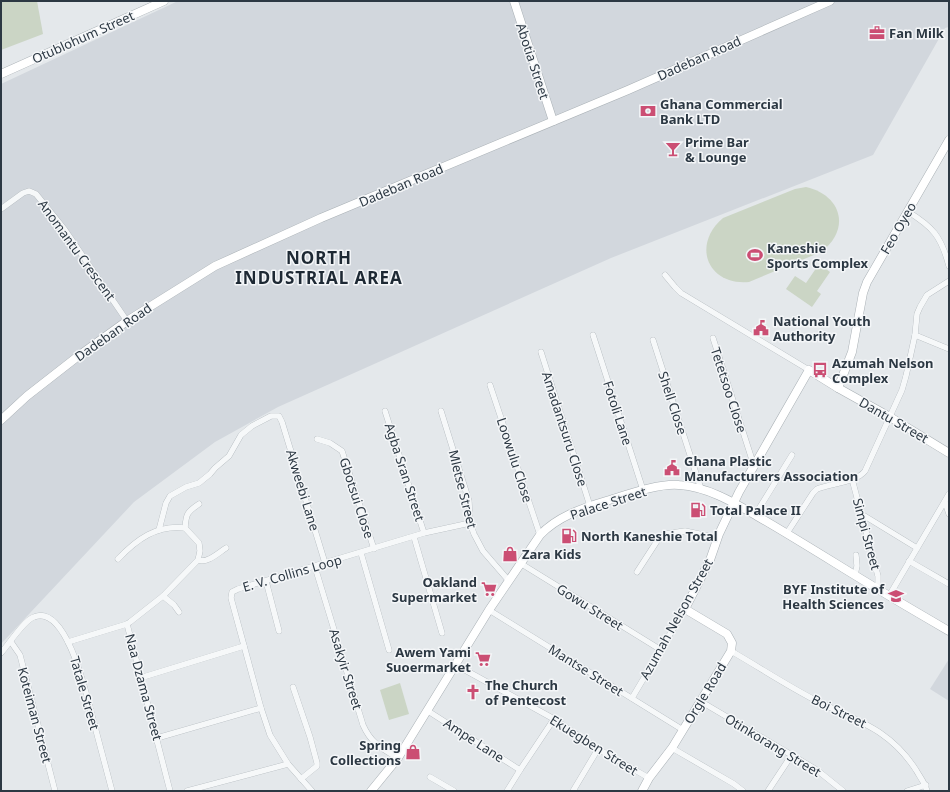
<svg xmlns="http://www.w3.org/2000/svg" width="950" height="792" font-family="'Noto Sans',sans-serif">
<rect width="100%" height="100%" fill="#e4e8eb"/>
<!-- built -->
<g fill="#d2d7dd">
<path d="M178,1h771v26l-4,1 -72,127 -262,103 -333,149 -63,35 -81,60 -133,142v-560z"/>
<path d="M949,659v42l-19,-12z"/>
</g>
<!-- green -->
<g fill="#cbd5c5">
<path d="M1,1h36l6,33 -42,16z"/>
<path d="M806,187c36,8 45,43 15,65l-72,30c-41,4 -58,-37 -26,-64l72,-29z"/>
<path d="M819,264l11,8 -13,19 4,3 -9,13 -26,-18 9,-13 11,7z"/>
<path d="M400,683l9,31 -20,6 -9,-30z"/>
</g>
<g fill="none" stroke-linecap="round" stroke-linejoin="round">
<defs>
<g id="street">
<path d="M1,209l22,-16 6,-2 7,3 29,36 62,91"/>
<path d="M907,211c26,16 34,25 42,55"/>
<path d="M665,275l10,12 6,6 128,77"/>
<path d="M593,335l50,155"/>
<path d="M915,335l34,14"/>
<path d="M713,338l41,128"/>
<path d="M653,340l48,149"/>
<path d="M541,352l49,154"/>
<path d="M490,385l50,150"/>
<path d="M385,411l39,122"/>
<path d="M441,411l28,90 1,22 4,11 9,17 26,30"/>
<path d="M317,439l13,4 12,8 32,98"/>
<path d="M852,479l26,97v13"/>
<path d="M945,502l4,12"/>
<path d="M755,515l37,-60"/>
<path d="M863,515l54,33"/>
<path d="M185,528c1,-14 2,-16 14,-24"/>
<path d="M159,530l7,-27 4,-7 16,-9 13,-4 11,-9 5,-6 14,-12 12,-21 11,-9 19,-10h8l3,6 43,141"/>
<path d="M787,533l26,-40 4,-4c12,-5 40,-7 48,-18l37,-81 4,-14 9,-41 2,-21 3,-7 7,-12 22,-14"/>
<path d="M414,537l28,96"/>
<path d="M361,553l28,97"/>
<path d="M198,560c9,4 20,-7 28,-12"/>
<path d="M909,561l40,23"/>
<path d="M520,563l141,87"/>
<path d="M315,567l48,158c8,18 18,23 35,33"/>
<path d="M637,572l22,-34 5,-4 21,-3 33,7"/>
<path d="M855,575l2,-9 -1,-11"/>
<path d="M266,581l13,50"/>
<path d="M163,596l11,9 5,7"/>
<path d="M889,596l60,-102"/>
<path d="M489,610l194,120"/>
<path d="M127,624l43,167"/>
<path d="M11,642l9,13 35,136"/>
<path d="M68,642l59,-18 3,-2 33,-26 35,-36 2,-9 -1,-8 -14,-15c-28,-4 -49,12 -67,31"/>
<path d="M731,651c28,16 55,34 84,49 41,21 74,28 101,70 4,7 9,13 11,21"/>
<path d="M1,653c8,-9 23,-33 33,-36 34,-14 54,85 60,106 6,23 12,45 18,68"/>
<path d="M456,665l98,54 44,30 51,29"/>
<path d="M140,678l104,-32"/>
<path d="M293,687l17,50 7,26v3l-16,13"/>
<path d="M632,698l53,-89"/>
<path d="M700,701l117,69 26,21"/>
<path d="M428,711l92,59"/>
<path d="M157,738l104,-30"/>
<path d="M672,748l62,36 9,7"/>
<path d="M430,777l24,14"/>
<path d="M187,791l101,-27"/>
<path d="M312,791l-24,-27 -18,-29 -9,-27 -30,-110 1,-6 6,-3 186,-56 46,-10"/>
<path d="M507,791l13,-21 34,-51"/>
<path d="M573,791l25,-42"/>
<path d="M768,791l23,-35"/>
<path d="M907,791l19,-6"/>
</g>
<g id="secondary">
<path d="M514,1l39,120"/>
<path d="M1,74l163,-73"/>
<path d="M838,388l14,-36 11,-59 4,-11 82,-142"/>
<path d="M1,420l26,-24 50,-39 50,-36 88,-55 106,-48 307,-128 202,-89"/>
<path d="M371,791l27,-33 91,-148 51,-75c17,-18 42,-27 66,-34 20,-6 53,-18 73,-16 29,2 54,17 78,31 26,15 52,31 78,47 37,23 76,46 114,68"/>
<path d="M642,791l7,-13 23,-30 59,-97 1,-8 -5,-9 -42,-25 25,-49 9,-26 20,-42 70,-122 29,18 52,29 59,36"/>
</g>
</defs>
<!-- street casing -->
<use href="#street" stroke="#a9b0b5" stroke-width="6"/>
<!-- secondary casing -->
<use href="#secondary" stroke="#a9b0b5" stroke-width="9"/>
<!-- street -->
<use href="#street" stroke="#f6f8f9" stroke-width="5.5"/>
<!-- secondary -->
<use href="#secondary" stroke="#fff" stroke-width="8"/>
</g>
<!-- icons -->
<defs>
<symbol id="office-bare" viewBox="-9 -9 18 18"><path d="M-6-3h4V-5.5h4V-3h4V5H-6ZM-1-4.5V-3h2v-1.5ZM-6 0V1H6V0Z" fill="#cb4e73" stroke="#f4f6f8" stroke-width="2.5" paint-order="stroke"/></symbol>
<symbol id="bank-bare" viewBox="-9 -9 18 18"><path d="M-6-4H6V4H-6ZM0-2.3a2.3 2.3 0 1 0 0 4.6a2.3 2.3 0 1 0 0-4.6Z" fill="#cb4e73" stroke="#f4f6f8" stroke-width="2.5" paint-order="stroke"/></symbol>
<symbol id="bar-bare" viewBox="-9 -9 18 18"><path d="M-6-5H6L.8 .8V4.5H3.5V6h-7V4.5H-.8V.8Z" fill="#cb4e73" stroke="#f4f6f8" stroke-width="2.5" paint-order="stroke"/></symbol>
<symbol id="stadium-bare" viewBox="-9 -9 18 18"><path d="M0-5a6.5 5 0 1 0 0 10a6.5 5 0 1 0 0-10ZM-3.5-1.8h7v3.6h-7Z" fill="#cb4e73" stroke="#f4f6f8" stroke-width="2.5" paint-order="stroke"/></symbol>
<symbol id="civic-bare" viewBox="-9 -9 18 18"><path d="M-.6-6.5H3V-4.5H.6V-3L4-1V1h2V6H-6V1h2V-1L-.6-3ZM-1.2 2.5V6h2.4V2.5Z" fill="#cb4e73" stroke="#f4f6f8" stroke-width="2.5" paint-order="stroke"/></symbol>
<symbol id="bus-bare" viewBox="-9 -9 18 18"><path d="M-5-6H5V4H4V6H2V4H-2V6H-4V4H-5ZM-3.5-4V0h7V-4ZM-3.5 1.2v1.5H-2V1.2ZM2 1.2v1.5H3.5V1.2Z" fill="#cb4e73" stroke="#f4f6f8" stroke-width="2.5" paint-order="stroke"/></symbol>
<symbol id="fuel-bare" viewBox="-9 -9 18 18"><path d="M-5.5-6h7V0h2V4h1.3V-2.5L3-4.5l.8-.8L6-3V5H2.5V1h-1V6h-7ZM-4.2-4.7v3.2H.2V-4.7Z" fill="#cb4e73" stroke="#f4f6f8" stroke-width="2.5" paint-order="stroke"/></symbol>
<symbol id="shop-bare" viewBox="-9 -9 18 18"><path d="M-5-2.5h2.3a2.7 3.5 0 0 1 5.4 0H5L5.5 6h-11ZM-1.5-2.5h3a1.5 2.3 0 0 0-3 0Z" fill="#cb4e73" stroke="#f4f6f8" stroke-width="2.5" paint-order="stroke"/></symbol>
<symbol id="supermarket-bare" viewBox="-9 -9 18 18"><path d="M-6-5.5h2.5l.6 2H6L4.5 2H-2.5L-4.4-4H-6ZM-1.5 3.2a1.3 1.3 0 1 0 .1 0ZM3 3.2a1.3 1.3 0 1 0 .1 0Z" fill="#cb4e73" stroke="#f4f6f8" stroke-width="2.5" paint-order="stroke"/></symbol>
<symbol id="school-bare" viewBox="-9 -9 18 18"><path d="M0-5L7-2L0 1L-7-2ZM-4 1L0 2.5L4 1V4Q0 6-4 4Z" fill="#cb4e73" stroke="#f4f6f8" stroke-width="2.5" paint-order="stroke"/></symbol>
<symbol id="church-bare" viewBox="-9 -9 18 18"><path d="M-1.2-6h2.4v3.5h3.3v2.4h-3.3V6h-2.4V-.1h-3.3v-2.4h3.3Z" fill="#cb4e73" stroke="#f4f6f8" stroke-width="2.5" paint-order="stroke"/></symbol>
</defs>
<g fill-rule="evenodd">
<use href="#office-bare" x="866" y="22" width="22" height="22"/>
<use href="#bank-bare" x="637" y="100" width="22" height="22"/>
<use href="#bar-bare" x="662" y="138" width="22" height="22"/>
<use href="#stadium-bare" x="744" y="244" width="22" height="22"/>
<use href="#civic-bare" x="750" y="317" width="22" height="22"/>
<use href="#bus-bare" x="809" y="359" width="22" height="22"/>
<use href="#civic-bare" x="661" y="457" width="22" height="22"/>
<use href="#fuel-bare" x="687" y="499" width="22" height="22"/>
<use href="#fuel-bare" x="558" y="525" width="22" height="22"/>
<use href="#shop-bare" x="499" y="543" width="22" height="22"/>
<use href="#supermarket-bare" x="478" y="578" width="22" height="22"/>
<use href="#school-bare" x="885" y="585" width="22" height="22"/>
<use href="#supermarket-bare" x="472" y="648" width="22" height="22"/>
<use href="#church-bare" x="462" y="681" width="22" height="22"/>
<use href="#shop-bare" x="402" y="741" width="22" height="22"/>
</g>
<g text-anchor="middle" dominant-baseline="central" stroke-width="3" stroke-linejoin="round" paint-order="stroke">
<!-- poi labels -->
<g font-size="13" font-weight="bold" fill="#2c3843" stroke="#f4f6f8" text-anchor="start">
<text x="889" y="33">Fan Milk</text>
<text x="660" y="104">Ghana Commercial<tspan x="660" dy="15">Bank LTD</tspan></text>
<text x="685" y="142">Prime Bar<tspan x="685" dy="15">&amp; Lounge</tspan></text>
<text x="767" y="248">Kaneshie<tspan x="767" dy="15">Sports Complex</tspan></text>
<text x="773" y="321">National Youth<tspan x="773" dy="15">Authority</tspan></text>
<text x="832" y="363">Azumah Nelson<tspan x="832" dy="15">Complex</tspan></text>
<text x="684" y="461">Ghana Plastic<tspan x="684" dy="15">Manufacturers Association</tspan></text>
<text x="710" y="510">Total Palace II</text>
<text x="581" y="536">North Kaneshie Total</text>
<text x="522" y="554">Zara Kids</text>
<text x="477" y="582" text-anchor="end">Oakland<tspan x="477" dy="15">Supermarket</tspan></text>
<text x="884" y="589" text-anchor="end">BYF Institute of<tspan x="884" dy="15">Health Sciences</tspan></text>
<text x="471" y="652" text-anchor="end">Awem Yami<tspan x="471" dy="15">Suoermarket</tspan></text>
<text x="485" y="685">The Church<tspan x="485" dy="15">of Pentecost</tspan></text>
<text x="401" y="745" text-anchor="end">Spring<tspan x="401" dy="15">Collections</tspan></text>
</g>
<!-- street labels -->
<g font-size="13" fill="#2c3843" stroke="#f4f6f8">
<text transform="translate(83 37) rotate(-24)">Otublohum Street</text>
<text transform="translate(699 58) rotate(-24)">Dadeban Road</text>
<text transform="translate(533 61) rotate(72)">Abotia Street</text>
<text transform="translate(401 185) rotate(-23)">Dadeban Road</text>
<text transform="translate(898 228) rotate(-60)">Feo Oyeo</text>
<text transform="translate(77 250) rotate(54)">Anomantu Crescent</text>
<text transform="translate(113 332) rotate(-35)">Dadeban Road</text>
<text transform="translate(729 390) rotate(72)">Tetetsoo Close</text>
<text transform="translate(673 403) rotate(72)">Shell Close</text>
<text transform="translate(618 413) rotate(72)">Fotoli Lane</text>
<text transform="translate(894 420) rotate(30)">Dantu Street</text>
<text transform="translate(565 429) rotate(72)">Amadantsuru Close</text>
<text transform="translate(515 460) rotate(72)">Loowulu Close</text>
<text transform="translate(405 472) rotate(72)">Agba Sran Street</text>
<text transform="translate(463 489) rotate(76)">Mletse Street</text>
<text transform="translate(303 490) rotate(73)">Akweebi Lane</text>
<text transform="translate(357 498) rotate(72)">Gbotsui Close</text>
<text transform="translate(608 503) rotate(-18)">Palace Street</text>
<text transform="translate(867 534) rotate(75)">Simpi Street</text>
<text transform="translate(292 573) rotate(-16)">E. V. Collins Loop</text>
<text transform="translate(590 607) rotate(32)">Gowu Street</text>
<text transform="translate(676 619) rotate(-61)">Azumah Nelson Street</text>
<text transform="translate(346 669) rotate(73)">Asakyir Street</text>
<text transform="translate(586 670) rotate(32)">Mantse Street</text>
<text transform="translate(144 687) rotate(75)">Naa Dzama Street</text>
<text transform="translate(85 693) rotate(74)">Tatale Street</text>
<text transform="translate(705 693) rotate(-59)">Orgle Road</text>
<text transform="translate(839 711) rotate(26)">Boi Street</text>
<text transform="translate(35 715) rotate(75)">Koteiman Street</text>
<text transform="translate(474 740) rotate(33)">Ampe Lane</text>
<text transform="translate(594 745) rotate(32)">Ekuegben Street</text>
<text transform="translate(773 745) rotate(31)">Otinkorang Street</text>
</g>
<!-- district labels -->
<g font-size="17" font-weight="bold" letter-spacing="1" fill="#1e2934" stroke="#f4f6f8">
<text x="319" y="257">NORTH<tspan x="319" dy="20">INDUSTRIAL AREA</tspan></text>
</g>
</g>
<!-- border -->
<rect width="950" height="792" fill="none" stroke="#2c3843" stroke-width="4"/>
</svg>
